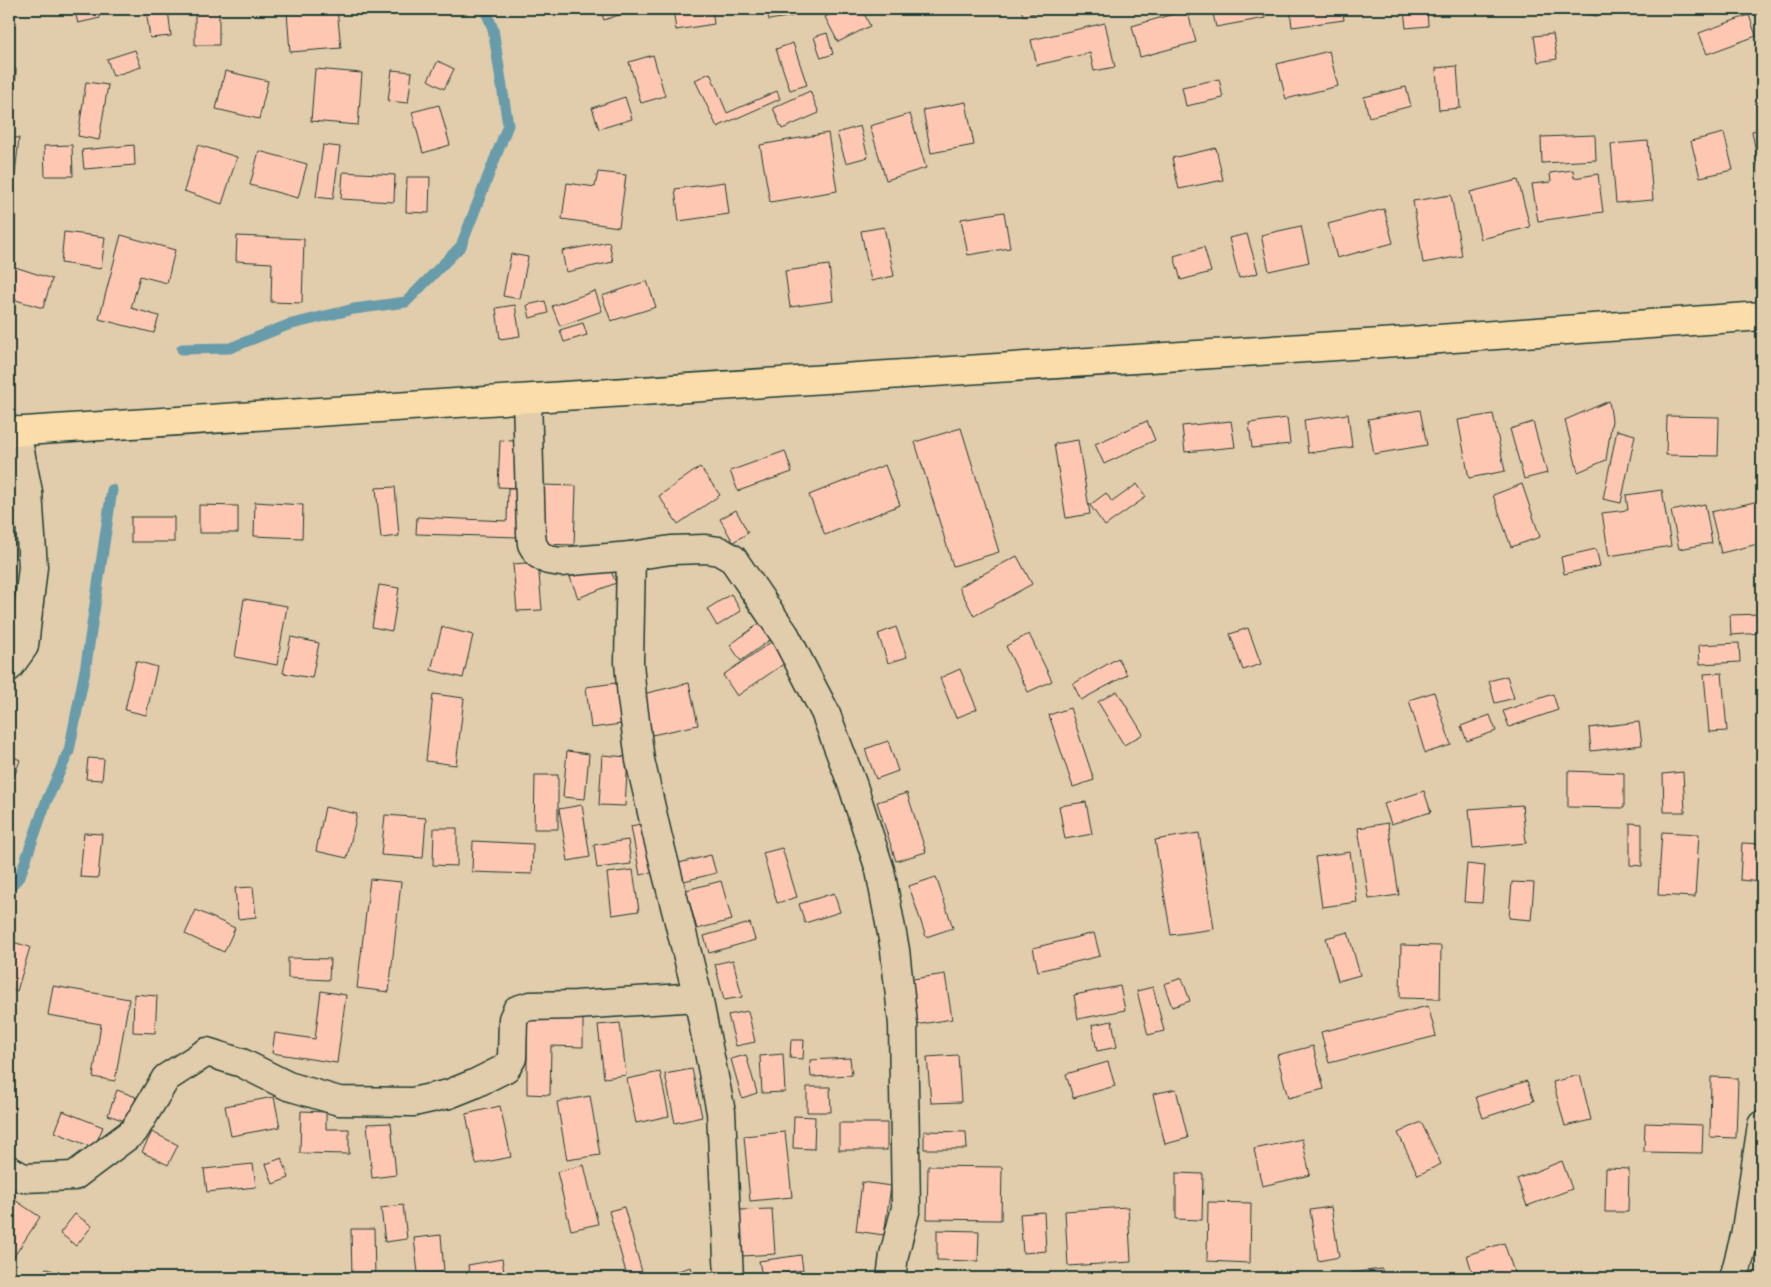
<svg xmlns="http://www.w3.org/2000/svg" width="1771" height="1287" font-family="Delius,sans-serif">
<rect width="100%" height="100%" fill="#e1ccab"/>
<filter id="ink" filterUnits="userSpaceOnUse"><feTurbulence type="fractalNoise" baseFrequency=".02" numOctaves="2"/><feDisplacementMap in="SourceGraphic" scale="10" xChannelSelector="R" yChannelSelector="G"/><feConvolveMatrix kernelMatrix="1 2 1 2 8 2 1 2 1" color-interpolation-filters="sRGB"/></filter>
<g filter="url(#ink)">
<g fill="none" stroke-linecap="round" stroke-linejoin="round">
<!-- stream -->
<g stroke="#679caa" stroke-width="11">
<path d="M182,349l48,-1 58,-23 66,-16 52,-7 55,-56 47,-121 -15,-96 -8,-20"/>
<path d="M9,888l11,-12 26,-74 23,-51 17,-86 26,-175"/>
</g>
</g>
<!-- building -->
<g fill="#fec7b1" stroke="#1f3d34">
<path d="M74,9h23l3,9 -22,5z"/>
<path d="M146,9h22l3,27 -21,2z"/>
<path d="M195,9l24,1v35h-24z"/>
<path d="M322,9h15l4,39 -51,4 -3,-40z"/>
<path d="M600,9h36l-32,11z"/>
<path d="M673,9h39l2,15 -38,6z"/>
<path d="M767,9h24l2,7 -24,4z"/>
<path d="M841,9h21l8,17 -32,16 -13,-25z"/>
<path d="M1021,9h16l1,3 -15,4z"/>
<path d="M1212,9h51l2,9 -49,9z"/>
<path d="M1290,9h52l2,11 -52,7z"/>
<path d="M1404,9h23l1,17 -22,2z"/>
<path d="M1581,9h17l-1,7 -17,-3z"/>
<path d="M1187,10l9,32 -56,15 -8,-31z"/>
<path d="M1749,15l7,21 -49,18 -8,-21z"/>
<path d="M1105,23l10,44 -21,4 -4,-18 -53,12 -6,-25z"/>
<path d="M827,33l6,21 -12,4 -7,-21z"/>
<path d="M1553,34l4,25 -19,3 -4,-26z"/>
<path d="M793,43l14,42 -17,5 -14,-41z"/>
<path d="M135,50l6,17 -28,9 -6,-17z"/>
<path d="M1329,51l9,35 -52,13 -9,-35z"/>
<path d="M653,55l12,41 -24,7 -12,-41z"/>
<path d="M438,61l16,8 -10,20 -16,-9z"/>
<path d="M1457,66l3,42 -21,2 -3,-42z"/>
<path d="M9,69h7l-1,22h-6z"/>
<path d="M315,69l47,4 -4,52 -47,-4z"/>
<path d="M392,70l20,2 -4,31 -20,-2z"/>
<path d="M225,71l43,10 -9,38 -43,-10z"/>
<path d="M710,73l17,40 50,-22 3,8 -63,28 -22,-47z"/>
<path d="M1219,79l4,19 -37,8 -4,-19z"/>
<path d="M86,82l22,3 -9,55 -21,-4z"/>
<path d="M1406,87l5,19 -42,11 -5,-20z"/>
<path d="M810,91l9,22 -37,16 -9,-21z"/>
<path d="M625,97l7,22 -33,10 -7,-21z"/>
<path d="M966,102l8,43 -43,8 -8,-43z"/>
<path d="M439,105l11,40 -27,8 -11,-41z"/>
<path d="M910,114l16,54 -40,12 -16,-54z"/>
<path d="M860,126l8,31 -22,6 -9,-30z"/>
<path d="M1762,129v56l-10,-54z"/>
<path d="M828,133l9,58 -67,11 -10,-57z"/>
<path d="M1724,133l9,37 -33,7 -9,-36z"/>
<path d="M1595,135l1,25 -54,3 -1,-26z"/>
<path d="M9,137l10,1 -4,36 -6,-1z"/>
<path d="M1648,141l5,59 -37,3 -5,-59z"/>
<path d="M72,145l1,31h-28l-1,-30z"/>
<path d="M134,145l1,20 -51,4 -2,-19z"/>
<path d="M198,145l39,12 -15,47 -38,-13z"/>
<path d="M323,145l17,2 -7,52 -17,-2z"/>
<path d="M1216,148l7,32 -44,9 -7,-31z"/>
<path d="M259,151l48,13 -9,34 -48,-13z"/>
<path d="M1573,170l1,8 24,-4 5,38 -65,9 -6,-37 19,-2 -1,-9z"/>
<path d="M343,172l52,3 -1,27 -53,-3z"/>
<path d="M598,172l28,3 -7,52 -57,-8 5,-36 28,4z"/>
<path d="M407,177h23l-1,36 -23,-1z"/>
<path d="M1518,180l12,47 -49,12 -11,-47z"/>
<path d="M725,182l4,32 -50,7 -4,-32z"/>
<path d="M1451,195l11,61 -39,7 -10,-62z"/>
<path d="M1384,209l9,34 -56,15 -9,-34z"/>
<path d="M1004,212l6,36 -42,7 -7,-36z"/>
<path d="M1301,226l8,36 -40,9 -8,-36z"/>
<path d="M884,227l10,49 -23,5 -10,-50z"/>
<path d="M64,232l41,5 -4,32 -40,-6z"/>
<path d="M1247,234l11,39 -19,5 -10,-40z"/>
<path d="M121,235l54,15 -8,33 -27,-7 -9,32 28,8 -5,17 -55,-14z"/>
<path d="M237,236l67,3 -2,64 -31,-1 1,-39 -36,-2z"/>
<path d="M609,242l4,20 -47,10 -4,-21z"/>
<path d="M1204,247l7,25 -30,8 -7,-24z"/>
<path d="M511,254l17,3 -8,42 -17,-3z"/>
<path d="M9,265l43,14 -9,29 -34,-10z"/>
<path d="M829,265l4,36 -43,6 -5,-36z"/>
<path d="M647,281l9,26 -45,14 -9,-25z"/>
<path d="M595,291l7,20 -42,15 -8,-20z"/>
<path d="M545,301l3,12 -18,5 -3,-13z"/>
<path d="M515,305l5,31 -20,3 -4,-31z"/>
<path d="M583,323l4,12 -23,7 -4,-12z"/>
<path d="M1609,401l3,19 -6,40 -28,12 -13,-52z"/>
<path d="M1420,410l7,35 -53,9 -6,-35z"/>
<path d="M1348,414l4,33 -44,6 -4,-33z"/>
<path d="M1493,414l12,57 -36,7 -11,-58z"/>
<path d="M1667,416l52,1 -1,39 -52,-1z"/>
<path d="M1287,418l3,26 -38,4 -3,-25z"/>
<path d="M1147,421l8,19 -51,24 -9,-20z"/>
<path d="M1231,421l4,26 -50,5 -3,-26z"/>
<path d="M1533,422l14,51 -23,6 -14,-50z"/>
<path d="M961,428l38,124 -46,14 -38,-124z"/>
<path d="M1617,430l18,5 -14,68 -18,-4z"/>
<path d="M500,440l24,2 -3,46 -23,-1z"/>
<path d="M1078,440l12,74 -24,4 -12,-74z"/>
<path d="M785,451l7,21 -54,19 -8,-20z"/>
<path d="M885,465l15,40 -75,30 -16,-40z"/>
<path d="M700,467l20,28 -42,29 -19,-28z"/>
<path d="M1137,484l9,13 -41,29 -15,-21 16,-12 6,9z"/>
<path d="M1522,484l18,53 -29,10 -18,-52z"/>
<path d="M541,485l35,1 -2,59 -34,-1z"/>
<path d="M395,487l4,49 -18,2 -5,-50z"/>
<path d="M508,488h13l-2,49 -103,-3 1,-17 90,4z"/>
<path d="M1662,490l9,56 -62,10 -7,-43 26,-3 -2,-15z"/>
<path d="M1759,501l3,15v27l-41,10 -10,-41z"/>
<path d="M255,502l48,3 -1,33 -48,-2z"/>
<path d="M1705,504l7,39 -33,6 -8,-38z"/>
<path d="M199,505l39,1v27h-39z"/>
<path d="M736,510l12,23 -15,9 -13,-23z"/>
<rect x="131" y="517" width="43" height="25"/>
<path d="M1596,549l4,17 -36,8 -3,-17z"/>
<path d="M1017,556l15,28 -58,32 -15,-29z"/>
<path d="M538,562l4,48 -25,1 -4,-47z"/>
<path d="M607,562l9,21 -38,15 -8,-21z"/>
<path d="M379,585l20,3 -7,43 -20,-4z"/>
<path d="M731,594l10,17 -24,15 -10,-17z"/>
<path d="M244,599l43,7 -10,59 -42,-8z"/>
<path d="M1762,614v19l-31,2 -1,-20z"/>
<path d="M764,620l11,16 -34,25 -11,-16z"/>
<path d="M442,627l31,8 -10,43 -32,-8z"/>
<path d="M896,627l11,30 -19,6 -10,-29z"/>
<path d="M1248,628l13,36 -18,6 -13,-36z"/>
<path d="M1029,634l23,47 -24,11 -22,-46z"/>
<path d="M291,637l28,6 -7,35 -29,-5z"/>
<path d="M774,640l14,21 -51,35 -14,-21z"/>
<path d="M1739,643l1,19 -40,2 -1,-19z"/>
<path d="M1118,658l9,17 -46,25 -8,-16z"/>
<path d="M136,661l21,6 -11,48 -21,-5z"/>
<path d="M960,669l17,40 -21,9 -16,-40z"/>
<path d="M1722,673l5,58 -18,1 -5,-58z"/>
<path d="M1507,676l7,22 -19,5 -6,-22z"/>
<path d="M616,683l5,41 -30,4 -5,-41z"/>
<path d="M689,683l9,42 -46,10 -9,-41z"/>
<path d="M1117,691l26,43 -19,11 -26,-43z"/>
<path d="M1434,692l17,53 -26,8 -16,-53z"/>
<path d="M433,694l31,4 -8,67 -30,-4z"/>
<path d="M1553,694l5,16 -49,17 -6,-16z"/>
<path d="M1070,708l24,72 -21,7 -24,-72z"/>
<path d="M1490,715l6,16 -29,10 -6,-15z"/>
<path d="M1639,722l3,23 -51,6 -2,-23z"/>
<path d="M888,741l10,30 -22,8 -11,-30z"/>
<path d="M567,751l22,3 -4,45 -22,-2z"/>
<path d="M9,755l11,5 -11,31z"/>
<path d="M602,755l26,2 -3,49 -26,-1z"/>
<path d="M88,758l16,1 -2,21 -16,-1z"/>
<path d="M1568,771l56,2v35l-56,-1z"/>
<path d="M1683,772l2,40h-21l-1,-38z"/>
<path d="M535,775h23v54h-24z"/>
<path d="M1424,791l7,21 -40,12 -7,-20z"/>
<path d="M907,793l19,59 -30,9 -19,-59z"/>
<path d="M1086,802l6,32 -27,5 -6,-33z"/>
<path d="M582,805l8,52 -22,4 -9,-52z"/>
<path d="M1522,805l4,38 -53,5 -4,-39z"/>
<path d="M325,807l32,7 -10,44 -31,-7z"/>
<path d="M385,815l41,3 -3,40 -42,-3z"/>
<path d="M646,823l9,49 -15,3 -9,-49z"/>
<path d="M1388,823l11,72 -30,4 -11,-71z"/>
<path d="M1630,823l12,1v42l-12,-1z"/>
<path d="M434,828h23v38l-24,-1z"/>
<path d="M1662,832l37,2 -4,63 -37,-2z"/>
<path d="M84,833l18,1 -4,44 -18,-1z"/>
<path d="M1199,833l15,96 -43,6 -16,-95z"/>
<path d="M628,840l3,24 -34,4 -3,-23z"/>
<path d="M473,841l60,3 -1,30 -60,-2z"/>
<path d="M1742,843l20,1 -1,38 -21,-2z"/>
<path d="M782,848l15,49 -20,6 -14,-50z"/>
<path d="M1350,852l7,50 -35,5 -7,-50z"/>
<path d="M711,855l5,18 -32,8 -5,-18z"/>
<path d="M1467,864l18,2 -3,37 -18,-1z"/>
<path d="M633,870l6,41 -27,4 -5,-42z"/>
<path d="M936,877l17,51 -27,9 -17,-51z"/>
<path d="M370,879l31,3 -12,110 -32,-4z"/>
<path d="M721,881l11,39 -35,9 -11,-39z"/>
<path d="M1512,882l22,1 -3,37 -22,-2z"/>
<path d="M253,887l3,30 -18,2 -3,-31z"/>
<path d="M834,893l6,19 -35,11 -6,-19z"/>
<path d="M196,910l39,18 -11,24 -39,-18z"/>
<path d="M750,923l5,17 -46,13 -5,-17z"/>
<path d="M1348,932l12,43 -22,6 -12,-43z"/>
<path d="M1094,933l6,23 -62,15 -5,-23z"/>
<path d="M9,941l21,6 -13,44 -8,-3z"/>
<path d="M1401,945l40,1 -1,53 -40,-1z"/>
<path d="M288,958l42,1 -1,21 -41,-2z"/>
<path d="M733,960l9,37 -18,3 -9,-36z"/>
<path d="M945,974l7,45 -37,6 -8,-45z"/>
<path d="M1182,978l8,23 -18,6 -8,-23z"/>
<path d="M53,986l76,13 -14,82 -22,-4 8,-53 -53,-9z"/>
<path d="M1120,986l5,24 -47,9 -4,-24z"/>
<path d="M1153,987l11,44 -16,4 -11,-44z"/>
<path d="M321,991l25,4 -9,68 -65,-10 3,-20 40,6z"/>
<path d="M134,994l23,2 -2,37 -22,-1z"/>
<path d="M1428,1006l8,30 -107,27 -8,-31z"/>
<path d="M748,1011l7,31 -19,4 -8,-31z"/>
<path d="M527,1017h56v30l-32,-1 -1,49 -23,-1z"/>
<path d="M1112,1021l5,26 -20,4 -5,-26z"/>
<path d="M620,1023l6,52 -22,3 -6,-53z"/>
<path d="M791,1040h13l-1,19 -13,-1z"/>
<path d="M1313,1046l11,43 -36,9 -11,-43z"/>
<path d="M783,1054l2,38 -23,1 -2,-37z"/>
<path d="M746,1055l11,38 -15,5 -11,-39z"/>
<path d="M958,1055l3,47 -30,1 -4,-46z"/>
<path d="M850,1058l2,17 -41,2 -1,-17z"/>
<path d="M1108,1062l7,24 -42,12 -7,-24z"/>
<path d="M692,1069l10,48 -27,6 -10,-49z"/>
<path d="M660,1072l9,44 -33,7 -9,-44z"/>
<path d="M1580,1075l11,45 -26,6 -12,-44z"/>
<path d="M1711,1077l27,1 -2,60 -26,-1z"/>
<path d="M1527,1081l7,20 -51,17 -7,-21z"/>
<path d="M807,1087h23l1,25h-24z"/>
<path d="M1176,1089l12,49 -23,6 -12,-50z"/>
<path d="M117,1090l19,7 -8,25 -20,-7z"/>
<path d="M590,1096l10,59 -33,5 -10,-58z"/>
<path d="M274,1097l6,30 -49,9 -6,-30z"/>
<path d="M500,1106l11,51 -35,7 -10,-50z"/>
<path d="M63,1111l40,16 -9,21 -39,-16z"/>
<path d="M301,1111l25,1v17h23v25l-49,-1z"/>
<path d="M794,1116l21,1 -1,32 -21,-1z"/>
<path d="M1421,1122l20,42 -23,11 -20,-42z"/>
<path d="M391,1123l5,52 -24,3 -5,-54z"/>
<rect x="839" y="1123" width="48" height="27"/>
<path d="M1645,1123l58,2 -1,28 -58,-1z"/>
<path d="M924,1131l42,1 1,17h-43z"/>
<path d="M152,1132l26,13 -10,20 -26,-13z"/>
<path d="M785,1132l7,65 -42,4 -6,-65z"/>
<path d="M1302,1139l8,36 -48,11 -8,-37z"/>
<path d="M282,1158l7,20 -16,6 -7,-20z"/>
<path d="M1562,1161l10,28 -45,17 -10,-27z"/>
<path d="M253,1164l3,23 -49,5 -3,-23z"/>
<path d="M584,1165l14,59 -27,6 -14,-58z"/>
<path d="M928,1166l74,1 -1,53 -74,-1z"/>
<path d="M1606,1168l23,1 -1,43h-23z"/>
<path d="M1176,1173l27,1 -1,46 -26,-1z"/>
<path d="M862,1182l29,4 -7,49 -28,-4z"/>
<path d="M9,1196l31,21 -31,47z"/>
<path d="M1208,1202l43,1 -1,60 -43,-2z"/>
<path d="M403,1205l4,34 -22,3 -4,-34z"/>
<path d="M624,1207l18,65 -15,4 -18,-65z"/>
<path d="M1128,1207l3,55 -63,4 -3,-55z"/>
<path d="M1331,1207l8,50 -21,4 -8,-51z"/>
<path d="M772,1209l3,45 -33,2 -2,-46z"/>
<path d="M1044,1212l2,39 -23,2 -3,-39z"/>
<path d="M75,1214l17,12 -16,20 -16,-13z"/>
<path d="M351,1229h23l1,49h-23z"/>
<path d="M937,1230l42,1 -1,30 -41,-1z"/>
<path d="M441,1235l3,37 -26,1 -4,-35z"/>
<path d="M1504,1243l12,35h-42l-7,-23z"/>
<path d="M801,1255l2,15 -41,6 -3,-15z"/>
<path d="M502,1259l3,19h-35l-2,-13z"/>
<path d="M691,1267l3,11h-28l-1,-3z"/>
<path d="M46,1268l22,10h-27z"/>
<path d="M1382,1269l1,9h-32l-1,-5z"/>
<path d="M1005,1271l40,3v4h-40z"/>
<path d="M286,1273l1,5h-22z"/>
</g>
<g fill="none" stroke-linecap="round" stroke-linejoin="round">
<defs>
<g id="street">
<path d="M527,399l4,134 1,11 6,10 10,6 13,2 70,-6 40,-6 34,-1 14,2 14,8 52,76 40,77 28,74 27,84 15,80 8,74 3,184 -12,47 -3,23"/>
<path d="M631,556l-2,106 3,36 8,62 17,74 41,163 23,115 8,166"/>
<path d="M9,667l15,-21 9,-79 -5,-75 -12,-61"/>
<path d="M9,1170l14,8 51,-2 60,-45 32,-53 41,-26 35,11 46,23 51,15 74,1 36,-8 25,-10 32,-16 6,-10 1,-39 4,-9 13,-4 46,-1 122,-8"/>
<path d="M1734,1278l11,-42 17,-111"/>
</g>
<path id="highway" d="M9,432l1388,-90 365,-26"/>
</defs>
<!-- street casing -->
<use href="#street" stroke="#1f3d34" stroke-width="31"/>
<!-- highway casing -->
<use href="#highway" stroke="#1f3d34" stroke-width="31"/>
<!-- street -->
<use href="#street" stroke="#e1ccab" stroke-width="28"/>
<!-- highway -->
<use href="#highway" stroke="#faddab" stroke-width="28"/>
</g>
</g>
<!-- margin -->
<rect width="1771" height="1287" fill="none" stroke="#e1ccab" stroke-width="30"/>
<rect x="15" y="15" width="1741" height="1257" fill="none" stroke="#1f3d34" stroke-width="2" filter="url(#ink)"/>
</svg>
